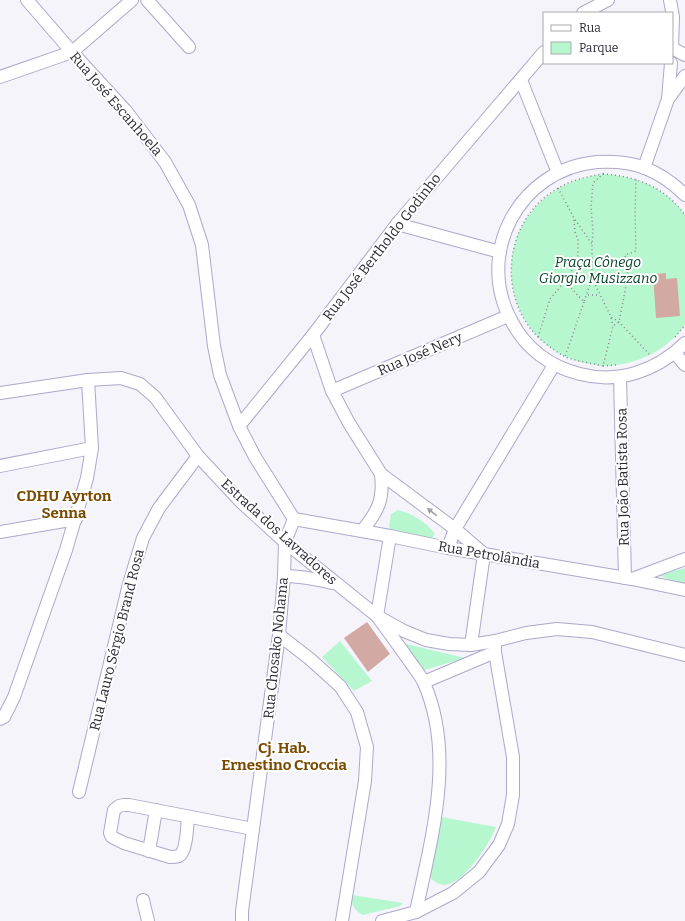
<svg xmlns="http://www.w3.org/2000/svg" width="685" height="921" font-family="Bitter,serif">
<rect width="100%" height="100%" fill="#f5f4fb"/>
<!-- green -->
<g fill="#b7f7d0">
<path d="M603,174c33,2 62,13 82,41v110c-15,21 -37,34 -62,39 -18,4 -38,1 -54,-6 -67,-28 -79,-121 -19,-164 16,-12 33,-17 53,-20z"/>
<path d="M398,510c14,3 28,12 37,24l-2,3 -7,4 -31,-8 -6,-6 2,-13z"/>
<path d="M685,568v17l-27,-10z"/>
<path d="M340,641l32,40 -18,10 -32,-34z"/>
<path d="M398,642l67,16 -44,13z"/>
<path d="M441,817l55,10c-5,15 -33,57 -51,58 -5,0 -10,-3 -14,-6l-1,-4z"/>
<path d="M352,895l51,8 -3,3 -37,9c-8,-4 -13,-11 -11,-20z"/>
</g>
<!-- building -->
<g fill="#d2aaa3">
<path d="M666,273v6l11,-1 3,38 -24,2 -3,-44z"/>
<path d="M367,622l23,32 -22,18 -24,-34z"/>
</g>
<g fill="none" stroke-linecap="round" stroke-linejoin="round">
<defs>
<g id="minor">
<path d="M27,0l45,52 54,59 39,51 24,43 13,40 12,101 6,29 19,51 16,31 39,62"/>
<path d="M147,0l42,47"/>
<path d="M670,0l3,17 -1,32"/>
<path d="M583,13l25,-13"/>
<path d="M672,48l13,7"/>
<path d="M0,77l72,-25 60,-52"/>
<path d="M521,80l37,93"/>
<path d="M668,99l17,-23"/>
<path d="M644,168l24,-69 3,-36"/>
<path d="M685,195c-12,-12 -25,-21 -40,-27 -15,-6 -32,-7 -48,-6 -78,7 -123,92 -85,160 14,27 39,45 68,52 38,10 77,-3 105,-31"/>
<path d="M397,224l103,28"/>
<path d="M313,335l19,56 17,32 32,51 74,55 29,25 -13,91"/>
<path d="M675,353l10,12"/>
<path d="M620,377l5,201"/>
<path d="M332,391l176,-75"/>
<path d="M0,393l88,-13 33,-2 19,6 15,13 43,59 43,46 44,40 92,74 27,15 22,9 23,4 22,1 24,-4 31,-8 31,-4 35,3 93,23"/>
<path d="M239,426l74,-91 84,-111 147,-172"/>
<path d="M0,466l92,-18"/>
<path d="M294,519l96,17 58,12 184,31 53,11"/>
<path d="M362,531c16,-20 22,-31 19,-57"/>
<path d="M0,532l76,-13"/>
<path d="M448,548l7,-19 99,-164"/>
<path d="M284,576c17,0 32,3 48,7"/>
<path d="M632,579l53,-20"/>
<path d="M377,616l13,-80"/>
<path d="M379,619c11,14 21,29 32,44 4,6 10,13 13,20 32,73 7,156 -8,229"/>
<path d="M279,635l31,24 30,27 17,26 10,35 -2,34 -23,140"/>
<path d="M424,682l71,-30v-8"/>
<path d="M0,719l4,-2 10,-20 52,-147 21,-72 5,-30 -4,-68"/>
<path d="M79,792l50,-208 14,-46 16,-30 39,-52"/>
<path d="M188,817c-1,9 -1,34 -9,39 -3,1 -6,1 -9,1l-46,-14 -12,-6 -2,-4 4,-23 5,-4 5,-1h5l124,24"/>
<path d="M149,851l7,-41"/>
<path d="M143,900l5,21"/>
<path d="M242,921v-10l37,-276 5,-59 1,-34 9,-23"/>
<path d="M382,921l34,-9 37,-19 26,-21 20,-27 9,-21 5,-29v-38l-18,-105"/>
</g>
</defs>
<!-- minor casing -->
<use href="#minor" stroke="#aca8ca" stroke-width="14"/>
<!-- path -->
<g stroke="#878690" stroke-width="1.5" stroke-dasharray="1 3" stroke-linecap="butt">
<path d="M603,174c33,2 62,13 82,41"/>
<path d="M558,188l16,30 18,26 1,-13 -2,-24 2,-24 10,-9c-20,3 -38,8 -54,20 -45,33 -51,103 -11,143 8,8 18,14 27,20"/>
<path d="M574,220l1,12 3,8v15l-4,12 -7,12 5,10 12,13 8,-24v-34"/>
<path d="M592,278l19,39 8,5 31,33"/>
<path d="M588,295h12"/>
<path d="M584,302l-19,55 10,3 28,6 10,-40 6,-4 9,-46 -3,-21 11,-4 -1,-38 1,-34"/>
<path d="M611,318l2,8"/>
<path d="M538,337l12,-38 17,-20"/>
<path d="M675,337l10,-12"/>
<path d="M603,366l13,-1"/>
</g>
<!-- minor -->
<use href="#minor" stroke="#fff" stroke-width="12"/>
</g>
<!-- one-way arrows -->
<defs><path id="oneway-solid" d="M-6-.8H1V-3.2L6.5 0L1 3.2V.8H-6Z"/></defs>
<use fill="#a09fa5" href="#oneway-solid" transform="translate(432 512) rotate(-143)"/>
<g text-anchor="middle" dominant-baseline="central" stroke-width="4" stroke-linejoin="round" paint-order="stroke">
<!-- street labels -->
<g font-size="14" fill="#2b2936" stroke="#fff">
<text transform="translate(116 104) rotate(49)">Rua José Escanhoela</text>
<text transform="translate(382 247) rotate(-52)">Rua José Bertholdo Godinho</text>
<text transform="translate(420 354) rotate(-23)">Rua José Nery</text>
<text transform="translate(623 477) rotate(-91)">Rua João Batista Rosa</text>
<text transform="translate(279 532) rotate(42)">Estrada dos Lavradores</text>
<text transform="translate(489 555) rotate(10)">Rua Petrolândia</text>
<text transform="translate(117 640) rotate(-76)">Rua Lauro Sérgio Brand Rosa</text>
<text transform="translate(276 648) rotate(-84)">Rua Chosako Nohama</text>
</g>
<!-- park labels -->
<g font-size="14" font-style="italic" fill="#084429" stroke="#fff">
<text x="598" y="262">Praça Cônego<tspan x="598" dy="16">Giorgio Musizzano</tspan></text>
</g>
<!-- neighbourhood labels -->
<g font-size="15" font-weight="bold" fill="#7a4a00" stroke="#fff">
<text x="64" y="496">CDHU Ayrton<tspan x="64" dy="17">Senna</tspan></text>
<text x="284" y="748">Cj. Hab.<tspan x="284" dy="17">Ernestino Croccia</tspan></text>
</g>
</g>
<!-- legend -->
<rect x="543" y="12" width="130" height="52" fill="#ffffff" stroke="#aaa9af"/>
<rect x="551" y="25" width="20" height="6" fill="#ffffff" stroke="#aaa9af"/>
<text x="579" y="32" font-size="12" fill="#2b2936">Rua</text>
<rect x="551" y="42" width="20" height="12" fill="#b7f7d0" stroke="#aaa9af"/>
<text x="579" y="52" font-size="12" fill="#2b2936">Parque</text>
</svg>
